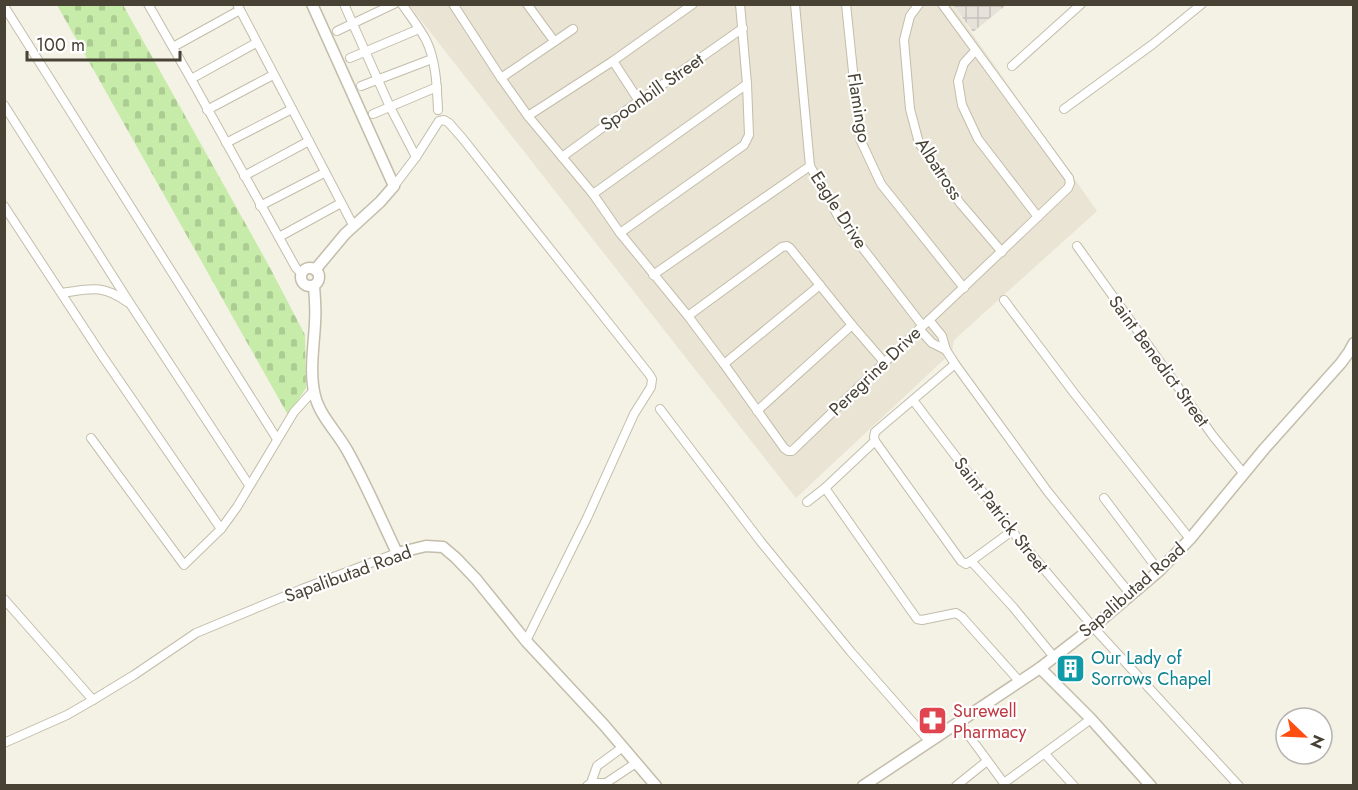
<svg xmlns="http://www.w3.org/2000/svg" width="1358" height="790" font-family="Jost,sans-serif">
<defs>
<pattern id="industrial-grid" width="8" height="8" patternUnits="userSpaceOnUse" patternTransform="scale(1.5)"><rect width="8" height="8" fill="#e6e2da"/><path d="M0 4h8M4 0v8" fill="none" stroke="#c7c3bc"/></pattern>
<pattern id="cemetery-stones" width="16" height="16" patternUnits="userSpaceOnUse" patternTransform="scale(1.5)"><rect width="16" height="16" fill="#c7ecaa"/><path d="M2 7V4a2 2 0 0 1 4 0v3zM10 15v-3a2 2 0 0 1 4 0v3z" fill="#accc93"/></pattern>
</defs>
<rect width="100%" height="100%" fill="#f4f1e5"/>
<!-- residential -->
<path fill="#e9e4d3" d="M409,5h543l145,206 -143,129 -2,12 -156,146z"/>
<!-- industrial -->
<path fill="url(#industrial-grid)" d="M953,5h53l-33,27z"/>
<!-- cemetery -->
<path fill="url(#cemetery-stones)" d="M57,5h66l145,259 37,71 1,53 -18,27z"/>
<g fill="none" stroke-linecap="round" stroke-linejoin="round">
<defs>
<g id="minor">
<path d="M148,4l43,75 105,189 6,6"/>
<path d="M237,4l116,221"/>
<path d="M344,4l46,103 26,50"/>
<path d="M402,4c8,12 17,23 24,36 10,20 11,47 12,70"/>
<path d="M453,4l48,74 27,38 65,78 27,39 68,83 36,48 60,84 4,3h4c91,-88 184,-175 276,-263l2,-5 -1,-5 -127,-174"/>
<path d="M527,4l27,37"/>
<path d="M795,4l15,162 28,50 84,109"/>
<path d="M846,4l14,135 21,45 83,104"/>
<path d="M919,4l-9,12 -6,24 6,69 9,34 41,60 42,49"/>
<path d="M4,6l273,433"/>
<path d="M337,31l57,-27"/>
<path d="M173,47l67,-37"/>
<path d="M975,51l-11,12 -6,18 4,24 16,34 60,78"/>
<path d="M350,58l69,-29"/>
<path d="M613,61l26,40"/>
<path d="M1012,66l69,-62"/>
<path d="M501,78l72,-49"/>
<path d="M191,79l65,-36"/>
<path d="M361,86l71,-27"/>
<path d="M4,105l127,200 118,180"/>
<path d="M1064,109l89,-65 49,-40"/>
<path d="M207,110l66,-35"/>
<path d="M373,114l64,-27"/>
<path d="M528,116l85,-55 80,-57"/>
<path d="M226,143l66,-34"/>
<path d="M562,157l77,-56 104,-73"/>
<path d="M244,176l65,-35"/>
<path d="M394,186l22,-29 23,-36 5,-1 5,3 14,16 186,235 3,5 -1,8 -17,27 -47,104 -61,123"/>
<path d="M593,194l154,-110"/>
<path d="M4,206l99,151 118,172"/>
<path d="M260,206l64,-33"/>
<path d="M620,233l124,-88 5,-10 -2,-51 -7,-80"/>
<path d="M279,237l62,-34"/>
<path d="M1077,246l136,190 31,38"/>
<path d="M653,275l157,-109"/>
<path d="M62,293c28,-4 40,-9 65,9"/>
<path d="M1004,300l70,93 116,146"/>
<path d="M688,316l94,-69 5,-1 3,2 62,77 32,37"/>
<path d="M929,320l13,16 4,14 9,14 35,48 58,80 83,103"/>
<path d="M919,329l13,14 14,7"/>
<path d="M724,364l96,-79"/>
<path d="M955,364l-80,68 -1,5 1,4 86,120 5,3 5,-3 41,-30"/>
<path d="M913,400l103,136 77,91 146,159"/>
<path d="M660,409l101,133 90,110 79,90"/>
<path d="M757,411l95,-86"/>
<path d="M91,438l93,127 37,-36 16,-22 57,-95 20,-22"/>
<path d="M875,441l-50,47 92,131 5,1 34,-7 6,4 58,65"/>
<path d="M1104,498l55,73"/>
<path d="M807,502l18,-14"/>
<path d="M971,561l42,46 41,50"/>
<path d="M4,599l89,101"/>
<path d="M959,722l47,64"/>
<path d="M4,743l63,-28 26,-15 41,-25 62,-42 106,-44 95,-36"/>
<path d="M1045,754l29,32"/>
<path d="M591,783h15l30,-20"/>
<path d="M1004,783l87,-64"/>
<path d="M587,786l4,-3 6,-17 26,-19"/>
<path d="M956,786l31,-25"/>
</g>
<g id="tertiary">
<path d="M312,4l82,182 -14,16 -35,32 -30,36"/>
<circle cx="310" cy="277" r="9"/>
<path d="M314,286c1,12 2,24 1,37 -1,23 -6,49 0,73 5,20 22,36 32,54 19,34 34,69 50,103l29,-7 17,1 13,11 20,21 50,62 78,84 52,61"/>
<path d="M1040,668l51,51 60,67"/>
<path d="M863,786l177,-118 53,-41 66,-56 31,-32 75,-91 76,-85 8,-11 5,-9"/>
</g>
</defs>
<!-- minor casing -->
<use href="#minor" stroke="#c3bdaa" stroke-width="10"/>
<!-- tertiary casing -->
<use href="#tertiary" stroke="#c3bdaa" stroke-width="13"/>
<!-- minor -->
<use href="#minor" stroke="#fff" stroke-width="8"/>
<!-- tertiary -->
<use href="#tertiary" stroke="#fff" stroke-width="10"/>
</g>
<!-- icons -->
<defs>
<symbol id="building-square" viewBox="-11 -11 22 22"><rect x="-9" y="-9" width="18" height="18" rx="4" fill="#0f9aa8" stroke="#fff"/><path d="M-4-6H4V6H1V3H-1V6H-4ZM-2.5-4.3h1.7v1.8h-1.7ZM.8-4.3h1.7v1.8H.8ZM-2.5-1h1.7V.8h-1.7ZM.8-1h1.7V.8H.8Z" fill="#fff"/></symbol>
<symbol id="pharmacy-square" viewBox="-11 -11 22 22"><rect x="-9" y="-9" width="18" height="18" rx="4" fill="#e0444e" stroke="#fff"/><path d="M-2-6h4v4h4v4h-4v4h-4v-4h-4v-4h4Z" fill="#fff"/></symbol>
</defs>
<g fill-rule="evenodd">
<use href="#building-square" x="1054" y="652" width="33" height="33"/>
<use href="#pharmacy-square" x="916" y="704" width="33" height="33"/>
</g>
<g text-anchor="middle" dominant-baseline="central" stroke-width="4.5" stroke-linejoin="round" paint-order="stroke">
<!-- street labels -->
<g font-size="18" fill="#474234" stroke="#fff">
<text transform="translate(652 92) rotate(-35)">Spoonbill Street</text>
<text transform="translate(859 108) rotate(81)">Flamingo</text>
<text transform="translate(939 169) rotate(57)">Albatross</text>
<text transform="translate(839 210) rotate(57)">Eagle Drive</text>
<text transform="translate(1159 361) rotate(54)">Saint Benedict Street</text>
<text transform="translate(875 371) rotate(-44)">Peregrine Drive</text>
<text transform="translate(1001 515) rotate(52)">Saint Patrick Street</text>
<text transform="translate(348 574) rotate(-20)">Sapalibutad Road</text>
<text transform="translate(1132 590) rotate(-41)">Sapalibutad Road</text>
</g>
<!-- culture labels -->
<g font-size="18" fill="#0d838f" stroke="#fff" text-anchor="start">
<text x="1091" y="658">Our Lady of<tspan x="1091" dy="21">Sorrows Chapel</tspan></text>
</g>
<!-- health labels -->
<g font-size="18" fill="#be3a42" stroke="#fff" text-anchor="start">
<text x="953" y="711">Surewell<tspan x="953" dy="21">Pharmacy</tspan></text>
</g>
</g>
<!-- border -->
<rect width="1358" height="790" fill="none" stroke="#474234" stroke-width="12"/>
<!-- north arrow -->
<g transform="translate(1304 736) rotate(113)"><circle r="28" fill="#ffffff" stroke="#b5b3ae" stroke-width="1.5"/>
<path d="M0-4.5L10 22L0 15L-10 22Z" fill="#ff4e11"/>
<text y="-9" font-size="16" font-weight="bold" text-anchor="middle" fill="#474234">N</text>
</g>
<!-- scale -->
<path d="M27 51v9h153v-9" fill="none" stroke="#474234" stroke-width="3"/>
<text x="36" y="51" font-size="18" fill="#474234" stroke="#ffffff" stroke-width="4.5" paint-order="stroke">100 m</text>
</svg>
